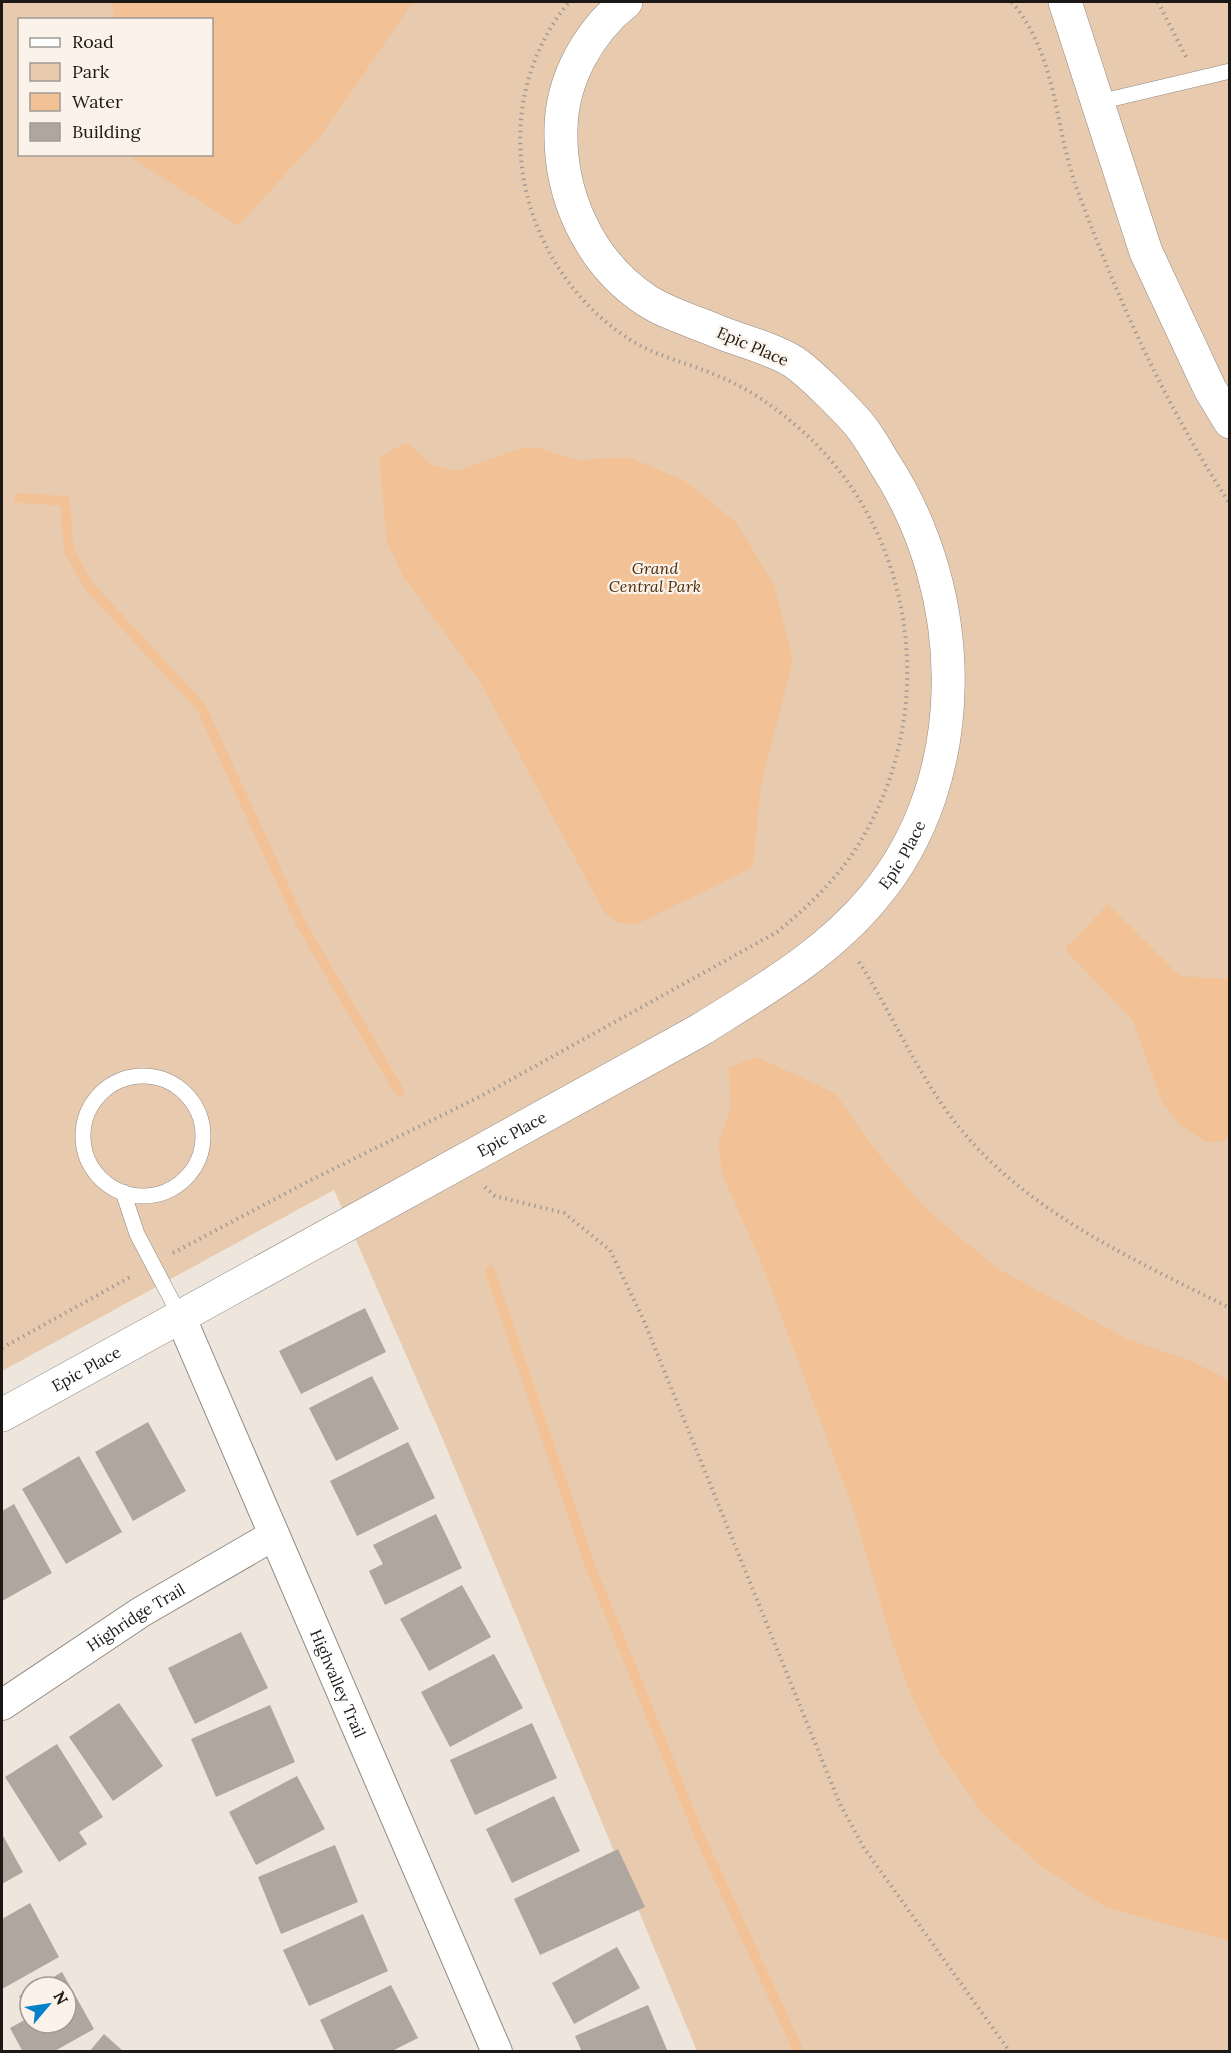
<svg xmlns="http://www.w3.org/2000/svg" width="1231" height="2053" font-family="Lora,serif">
<rect width="100%" height="100%" fill="#eee5dd"/>
<!-- green -->
<path fill="#e8caae" fill-rule="evenodd" d="M2,2h1227v2049h-532l-256,-616 -107,-245 -332,181zM20,20h192v134h-192z"/>
<!-- water -->
<g fill="#f2c296">
<path d="M112,2h301l-90,131 -85,93 -106,-68 -1,-3 81,-1v-134l-98,-1z"/>
<path d="M406,442l26,23 26,6 62,-23h18l39,12 52,-3 56,24 51,41 38,63 19,75 -32,125 -8,82 -118,58 -19,-3 -12,-10 -125,-232 -76,-104 -16,-34 -8,-84z"/>
<path d="M1108,904l72,72 49,3v158l-9,5h-14l-26,-17 -18,-23 -29,-81 -68,-72z"/>
<path d="M757,1057l78,36 41,58 51,59 70,58 128,70 66,23 38,19v561l-122,-33 -68,-43 -57,-52 -42,-60 -28,-56 -21,-58 -38,-130 -90,-242 -41,-93 -4,-31 12,-32 -1,-44z"/>
</g>
<g fill="none" stroke-linecap="round" stroke-linejoin="round">
<!-- stream -->
<g stroke="#f2c296" stroke-width="10">
<path d="M19,498l46,3 4,50 19,34 113,122 100,217 98,167"/>
<path d="M490,1271l98,289 111,275 100,217"/>
</g>
</g>
<!-- building -->
<g fill="#afa69f">
<path d="M365,1308l21,44 -85,42 -22,-43z"/>
<path d="M372,1376l27,53 -63,32 -27,-53z"/>
<path d="M148,1422l38,69 -53,30 -38,-69z"/>
<path d="M408,1442l27,56 -78,38 -27,-55z"/>
<path d="M79,1456l43,76 -56,32 -44,-75z"/>
<path d="M14,1504l38,69 -50,28v-90z"/>
<path d="M436,1514l26,54 -77,37 -16,-34 14,-7 -10,-19z"/>
<path d="M462,1585l29,52 -62,34 -29,-52z"/>
<path d="M241,1632l27,56 -73,36 -27,-56z"/>
<path d="M494,1654l29,54 -73,39 -29,-55z"/>
<path d="M119,1703l44,63 -50,35 -44,-64z"/>
<path d="M270,1705l25,57 -79,35 -25,-58z"/>
<path d="M532,1723l25,55 -82,37 -25,-55z"/>
<path d="M57,1744l46,73 -24,15 8,12 -28,18 -54,-85z"/>
<path d="M297,1776l28,53 -69,36 -27,-53z"/>
<path d="M554,1796l26,55 -68,32 -26,-54z"/>
<path d="M2,1834l21,38 -21,12z"/>
<path d="M335,1845l23,57 -77,32 -23,-57z"/>
<path d="M618,1849l27,58 -105,48 -26,-56z"/>
<path d="M30,1903l29,54 -57,32v-70z"/>
<path d="M363,1914l25,57 -79,35 -26,-56z"/>
<path d="M617,1947l23,41 -66,36 -22,-41z"/>
<path d="M62,1972l32,57 -41,23h-30l-13,-24 20,-11v6h36v-36h-30z"/>
<path d="M391,1985l27,53 -28,14h-55l-15,-32z"/>
<path d="M30,1990v27l-11,-21z"/>
<path d="M648,2005l20,47h-86l-7,-16z"/>
<path d="M104,2034l20,18h-35z"/>
</g>
<g fill="none" stroke-linecap="round" stroke-linejoin="round">
<defs>
<g id="service">
<path d="M1099,102l131,-31"/>
<circle cx="143" cy="1136" r="60"/>
<path d="M123,1192l14,42 43,82"/>
</g>
<g id="minor">
<path id="s1" d="M180,1316l317,736"/>
<path id="s2" d="M2,1705l139,-93 133,-77"/>
</g>
<g id="tertiary">
<path d="M1065,2l81,250 64,137 20,33"/>
<path id="s3" d="M2,1415l698,-385c62,-39 126,-75 174,-133 100,-120 94,-304 12,-431 -9,-14 -18,-32 -29,-44 -15,-17 -46,-48 -63,-60 -20,-13 -53,-21 -75,-30 -23,-10 -52,-18 -73,-32 -57,-38 -87,-105 -85,-172 1,-48 27,-96 65,-126"/>
</g>
</defs>
<!-- service casing -->
<use href="#service" stroke="#918982" stroke-width="16"/>
<!-- minor casing -->
<use href="#minor" stroke="#918982" stroke-width="32"/>
<!-- tertiary casing -->
<use href="#tertiary" stroke="#918982" stroke-width="34"/>
<!-- path -->
<g stroke="#a29b95" stroke-width="4" stroke-dasharray="1.5 4.5" stroke-linecap="butt">
<path d="M1012,2c47,58 41,121 65,187 41,111 88,216 153,315"/>
<path d="M1158,2l28,55"/>
<path d="M859,962c34,53 59,114 99,164 70,87 175,133 272,182"/>
<path d="M485,1187l10,9 69,17 46,37 34,71 195,481 25,46 146,204"/>
<path d="M173,1253l134,-71 176,-87 294,-163c28,-23 55,-48 76,-79 85,-127 69,-304 -40,-412 -27,-26 -60,-51 -95,-65 -29,-13 -60,-19 -86,-35 -114,-72 -151,-232 -63,-339"/>
<path d="M2,1348l130,-72"/>
</g>
<!-- service -->
<use href="#service" stroke="#fff" stroke-width="15"/>
<!-- minor -->
<use href="#minor" stroke="#fff" stroke-width="30"/>
<!-- tertiary -->
<use href="#tertiary" stroke="#fff" stroke-width="33"/>
</g>
<g text-anchor="middle" dominant-baseline="central" stroke-width="4.5" stroke-linejoin="round" paint-order="stroke">
<!-- street labels -->
<g font-size="16" fill="#1b1815" stroke="#fbf2ea">
<text transform="translate(753 346) rotate(23)">Epic Place</text>
<text stroke="none"><textPath href="#s3" startOffset="1068">Epic Place</textPath></text>
<text stroke="none"><textPath href="#s3" startOffset="582">Epic Place</textPath></text>
<text stroke="none"><textPath href="#s3" startOffset="96">Epic Place</textPath></text>
<text stroke="none"><textPath href="#s2" startOffset="160">Highridge Trail</textPath></text>
<text stroke="none"><textPath href="#s1" startOffset="400">Highvalley Trail</textPath></text>
</g>
<!-- park labels -->
<g font-size="16" font-style="italic" fill="#4c2c09" stroke="#fbf2ea">
<text x="655" y="568">Grand<tspan x="655" dy="18">Central Park</tspan></text>
</g>
</g>
<!-- border -->
<rect width="1231" height="2053" fill="none" stroke="#1b1815" stroke-width="6"/>
<!-- legend -->
<rect x="18" y="18" width="195" height="138" fill="#fbf2ea" stroke="#a19b95" stroke-width="1.5"/>
<rect x="30" y="38" width="30" height="9" fill="#ffffff" stroke="#a19b95" stroke-width="1.5"/>
<text x="72" y="48" font-size="18" fill="#1b1815">Road</text>
<rect x="30" y="63" width="30" height="18" fill="#e8caae" stroke="#a19b95" stroke-width="1.5"/>
<text x="72" y="78" font-size="18" fill="#1b1815">Park</text>
<rect x="30" y="93" width="30" height="18" fill="#f2c296" stroke="#a19b95" stroke-width="1.5"/>
<text x="72" y="108" font-size="18" fill="#1b1815">Water</text>
<rect x="30" y="123" width="30" height="18" fill="#afa69f" stroke="#a19b95" stroke-width="1.5"/>
<text x="72" y="138" font-size="18" fill="#1b1815">Building</text>
<!-- north arrow -->
<g transform="translate(48 2005) rotate(61)"><circle r="28" fill="#fbf2ea" stroke="#a19b95" stroke-width="1.5"/>
<path d="M0-4.5L10 22L0 15L-10 22Z" fill="#0382ca"/>
<text y="-9" font-size="16" font-weight="bold" text-anchor="middle" fill="#1b1815">N</text>
</g>
</svg>
